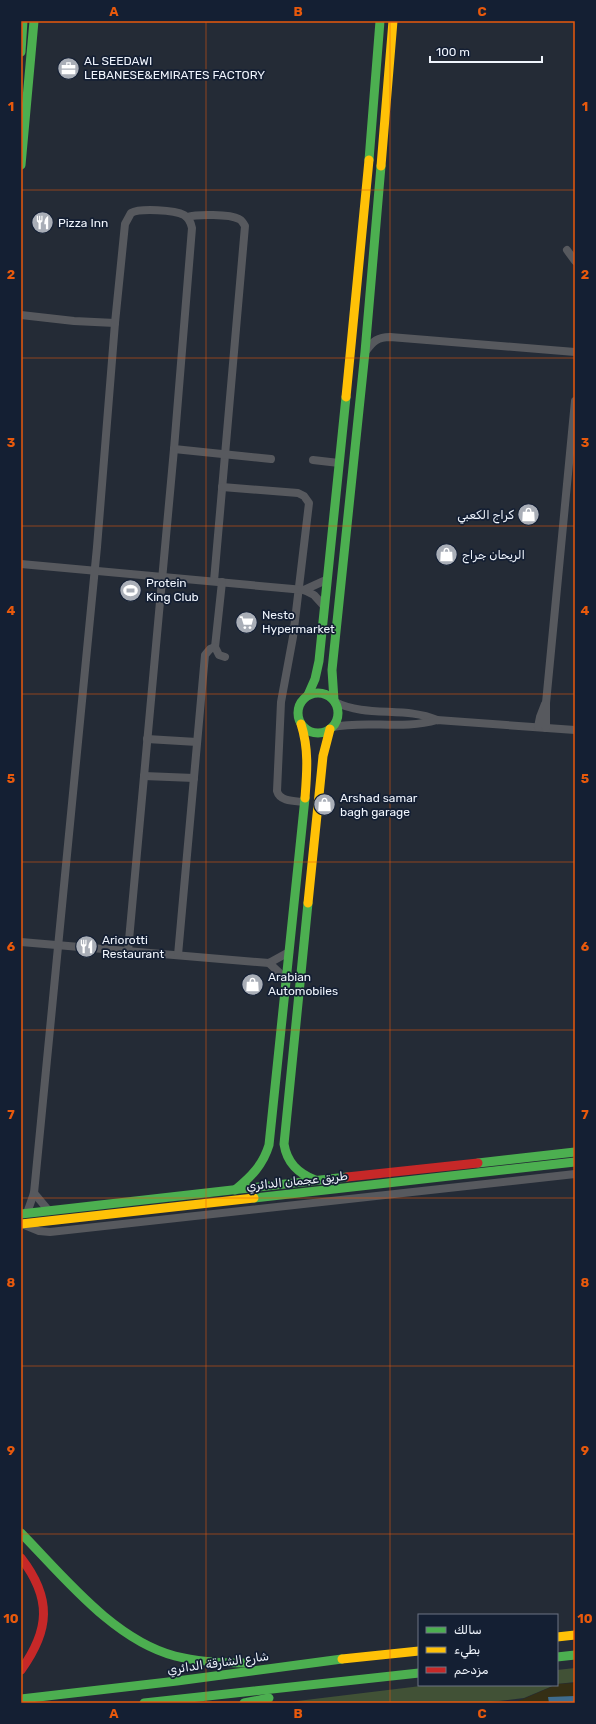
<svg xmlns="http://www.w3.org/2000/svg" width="596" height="1724" font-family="Rubik,Vazirmatn,sans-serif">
<rect width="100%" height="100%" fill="#242b36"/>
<!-- green -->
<g fill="#415136">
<path d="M575,1668v14l-18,2v-14z"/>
<path d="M429,1685h126l-31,13 -42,5h-201z"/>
</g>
<!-- sand -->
<path fill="#352f15" d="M575,1683v13l-26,2v5h-35l44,-19z"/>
<!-- water -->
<path fill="#3f6c8e" d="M575,1696v7h-26l-1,-6z"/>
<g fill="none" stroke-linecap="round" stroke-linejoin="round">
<!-- street -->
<g stroke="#57595e" stroke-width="8">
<path d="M187,217c10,-3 43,-3 52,2 3,1 4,4 6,7l-31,355"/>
<path d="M567,250l8,11"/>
<path d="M21,315l53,6 41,2"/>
<path d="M366,351c7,-10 12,-14 24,-14l185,15"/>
<path d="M174,449l97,10"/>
<path d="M313,460l26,3"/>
<path d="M222,487l76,6 6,3 5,7 -16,134 -12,65 -4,89c3,11 18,10 27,11"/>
<path d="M21,564l283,26 10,5 10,11"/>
<path d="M222,582l-7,65 4,8 6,2"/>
<path d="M304,590l22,-10"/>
<path d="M335,702c32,16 70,4 102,18"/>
<path d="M332,727c34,-7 71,3 105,-7l138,10"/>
<path d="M538,727l2,-10 5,-13"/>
<path d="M546,728v-25l29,-302"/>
<path d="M147,739l50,3"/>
<path d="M144,776l50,2"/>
<path d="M21,942l248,21 20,-11"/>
<path d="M178,955l27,-300 5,-6 5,-2"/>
<path d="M269,963l17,16"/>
<path d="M34,1193l15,18"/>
<path d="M27,1213l7,-20 63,-646 18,-224 10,-99 6,-11c9,-5 44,-3 53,2 5,3 7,8 8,13l-18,221 -46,502"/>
<path d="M22,1224l17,7 11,1 525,-58"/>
</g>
<!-- fast -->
<g stroke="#4caf50" stroke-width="9">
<path d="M21,52l2,-31"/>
<path d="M369,160l11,-139"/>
<path d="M21,165l13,-144"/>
<circle cx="318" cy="713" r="20"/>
<path d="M308,695l7,-16 4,-18 27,-264"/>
<path d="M334,700l-2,-30 33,-318 16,-186"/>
<path d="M308,903l-24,241c3,19 14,29 31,36"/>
<path d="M478,1163l97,-11"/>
<path d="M235,1190c16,-13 28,-25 34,-45l36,-347"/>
<path d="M254,1198l321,-36"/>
<path d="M21,1214l326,-37"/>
<path d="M21,1533c43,44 93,107 154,123 24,6 46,7 70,7"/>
<path d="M557,1657l18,-2"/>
<path d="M21,1699l156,-18 165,-22"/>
<path d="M144,1703l275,-30"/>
<path d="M244,1703l25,-5"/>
</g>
<!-- slow -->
<g stroke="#ffc107" stroke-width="9">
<path d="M381,166l12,-145"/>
<path d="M346,397l23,-237"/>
<path d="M301,724c8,25 6,48 4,74"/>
<path d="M308,903l15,-147 7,-27"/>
<path d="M21,1224l233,-26"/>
<path d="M557,1637l18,-2"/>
<path d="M342,1659l77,-8"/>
</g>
<!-- jam -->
<g stroke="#c62828" stroke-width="9">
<path d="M347,1177l131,-14"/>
<path d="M21,1558c31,40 29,72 0,112"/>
</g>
</g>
<!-- grid -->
<path fill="none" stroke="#e8590c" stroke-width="1" stroke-opacity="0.55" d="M206,21v1682M390,21v1682M21,190h554M21,358h554M21,526h554M21,694h554M21,862h554M21,1030h554M21,1198h554M21,1366h554M21,1534h554"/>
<!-- icons -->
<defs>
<symbol id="office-disc" viewBox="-11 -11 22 22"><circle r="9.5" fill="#a9aeb7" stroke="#141f33"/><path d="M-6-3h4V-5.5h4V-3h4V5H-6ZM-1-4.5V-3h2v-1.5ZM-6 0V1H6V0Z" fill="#fff"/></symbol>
<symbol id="restaurant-disc" viewBox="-11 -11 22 22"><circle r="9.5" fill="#a9aeb7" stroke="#141f33"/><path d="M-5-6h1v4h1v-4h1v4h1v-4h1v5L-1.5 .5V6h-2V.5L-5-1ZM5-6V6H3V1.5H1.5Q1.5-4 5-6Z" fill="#fff"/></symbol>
<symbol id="shop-disc" viewBox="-11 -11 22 22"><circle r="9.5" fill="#a9aeb7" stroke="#141f33"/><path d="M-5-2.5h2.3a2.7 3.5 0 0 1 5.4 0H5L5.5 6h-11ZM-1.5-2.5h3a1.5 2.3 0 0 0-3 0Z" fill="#fff"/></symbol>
<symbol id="stadium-disc" viewBox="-11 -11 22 22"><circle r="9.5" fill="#a9aeb7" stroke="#141f33"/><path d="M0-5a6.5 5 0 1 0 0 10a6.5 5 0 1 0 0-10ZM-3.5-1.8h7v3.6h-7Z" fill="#fff"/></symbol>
<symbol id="supermarket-disc" viewBox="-11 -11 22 22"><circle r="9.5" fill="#a9aeb7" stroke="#141f33"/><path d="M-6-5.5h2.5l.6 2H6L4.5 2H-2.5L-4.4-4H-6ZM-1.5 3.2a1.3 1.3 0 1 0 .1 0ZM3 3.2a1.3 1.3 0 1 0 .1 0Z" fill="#fff"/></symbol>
</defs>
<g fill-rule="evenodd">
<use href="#office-disc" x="56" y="56" width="25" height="25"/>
<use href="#restaurant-disc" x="30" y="210" width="25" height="25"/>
<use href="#shop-disc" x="516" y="502" width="25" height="25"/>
<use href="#shop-disc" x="434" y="542" width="25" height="25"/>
<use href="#stadium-disc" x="118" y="578" width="25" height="25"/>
<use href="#supermarket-disc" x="234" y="610" width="25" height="25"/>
<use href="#shop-disc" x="312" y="792" width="25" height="25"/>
<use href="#restaurant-disc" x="74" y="934" width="25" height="25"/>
<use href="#shop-disc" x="240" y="972" width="25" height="25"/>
</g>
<g text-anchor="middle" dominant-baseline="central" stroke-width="3.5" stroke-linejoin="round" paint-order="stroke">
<!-- poi labels -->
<g font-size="12" fill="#f0f5fd" stroke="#141f33" text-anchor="start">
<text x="84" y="61">AL SEEDAWI<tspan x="84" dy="14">LEBANESE&amp;EMIRATES FACTORY</tspan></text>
<text x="58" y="223">Pizza Inn</text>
<text x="514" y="515" text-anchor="end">كراج الكعبي</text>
<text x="462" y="555">الريحان جراج</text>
<text x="146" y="583">Protein<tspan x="146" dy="14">King Club</tspan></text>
<text x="262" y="615">Nesto<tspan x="262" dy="14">Hypermarket</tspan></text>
<text x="340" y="798">Arshad samar<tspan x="340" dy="14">bagh garage</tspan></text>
<text x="102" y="940">Ariorotti<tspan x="102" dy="14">Restaurant</tspan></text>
<text x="268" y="977">Arabian<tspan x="268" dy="14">Automobiles</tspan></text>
</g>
<!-- street labels -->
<g font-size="12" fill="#f0f5fd" stroke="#141f33">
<text transform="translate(297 1181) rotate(-6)">طريق عجمان الدائري</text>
<text transform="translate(218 1663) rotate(-8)">شارع الشارقة الدائري</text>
</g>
</g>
<!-- border -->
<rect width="596" height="1724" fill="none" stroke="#141f33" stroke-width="44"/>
<!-- legend -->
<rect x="418" y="1614" width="140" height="72" fill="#141f33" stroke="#6c7584"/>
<rect x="426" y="1627" width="20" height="6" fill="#4caf50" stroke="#6c7584"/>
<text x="454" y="1634" font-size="12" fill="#f0f5fd">سالك</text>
<rect x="426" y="1647" width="20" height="6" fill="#ffc107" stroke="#6c7584"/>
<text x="454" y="1654" font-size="12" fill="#f0f5fd">بطيء</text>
<rect x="426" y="1667" width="20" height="6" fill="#c62828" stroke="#6c7584"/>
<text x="454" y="1674" font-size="12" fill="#f0f5fd">مزدحم</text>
<!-- scale -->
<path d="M430 56v6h112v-6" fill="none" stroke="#f0f5fd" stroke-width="2"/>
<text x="436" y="56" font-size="12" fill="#f0f5fd" stroke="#141f33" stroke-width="3" paint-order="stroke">100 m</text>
<rect x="22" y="22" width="552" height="1680" fill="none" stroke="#e8590c" stroke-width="1.5"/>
<g font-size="13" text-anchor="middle" font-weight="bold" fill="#e8590c">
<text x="114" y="16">A</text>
<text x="298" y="16">B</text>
<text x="482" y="16">C</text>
<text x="11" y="111">1</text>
<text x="585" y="111">1</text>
<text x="11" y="279">2</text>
<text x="585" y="279">2</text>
<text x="11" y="447">3</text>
<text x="585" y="447">3</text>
<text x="11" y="615">4</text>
<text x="585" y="615">4</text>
<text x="11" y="783">5</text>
<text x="585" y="783">5</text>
<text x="11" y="951">6</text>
<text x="585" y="951">6</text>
<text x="11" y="1119">7</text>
<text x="585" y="1119">7</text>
<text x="11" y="1287">8</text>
<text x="585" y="1287">8</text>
<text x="11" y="1455">9</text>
<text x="585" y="1455">9</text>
<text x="11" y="1623">10</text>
<text x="585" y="1623">10</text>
<text x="114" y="1718">A</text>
<text x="298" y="1718">B</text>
<text x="482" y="1718">C</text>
</g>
</svg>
